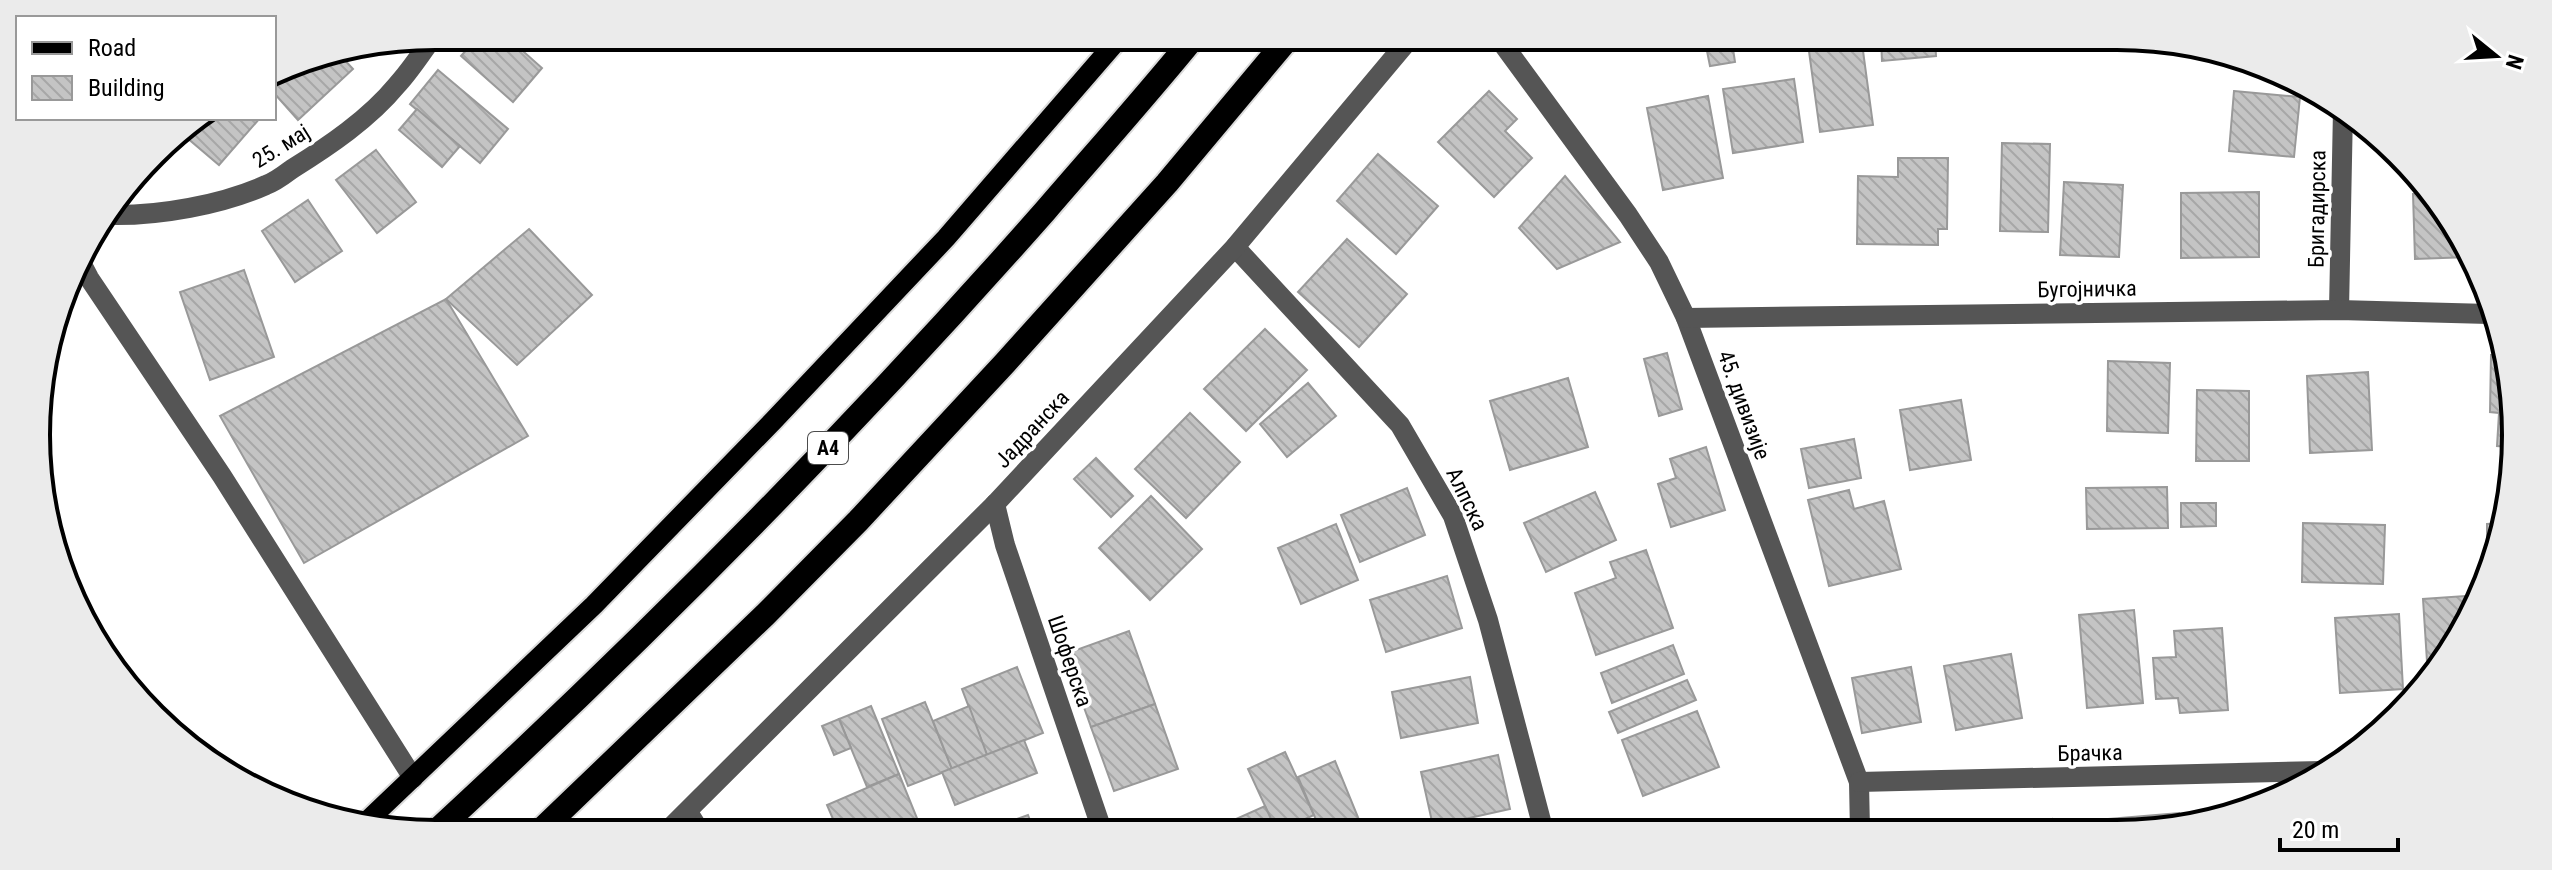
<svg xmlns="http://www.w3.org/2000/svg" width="2552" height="870" font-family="'Roboto Condensed',sans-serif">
<defs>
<pattern id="building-back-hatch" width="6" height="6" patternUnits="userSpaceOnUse" patternTransform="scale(2)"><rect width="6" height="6" fill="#c4c4c4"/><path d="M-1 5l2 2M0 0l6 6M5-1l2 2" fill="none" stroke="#a7a7a7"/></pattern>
</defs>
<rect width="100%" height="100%" fill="#fff"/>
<!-- building -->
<g fill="url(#building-back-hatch)" stroke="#999" stroke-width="2">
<path d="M479,36h27l36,32 -29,34 -52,-46z"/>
<path d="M1704,36h27l4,26 -25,4z"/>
<path d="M1861,36l12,89 -53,7 -12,-88z"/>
<path d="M1881,36h54l1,20 -54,5z"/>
<path d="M2210,48l10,1 15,8 -25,-1z"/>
<path d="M340,55l13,14 -55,51 -24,-27v-21l9,-6z"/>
<path d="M438,70l70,59 -28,34 -70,-59z"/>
<path d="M1794,79l9,63 -70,11 -10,-64z"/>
<path d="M1489,91l28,28 -12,12 27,27 -38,39 -56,-55z"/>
<path d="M2234,91l66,6 -6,60 -65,-6z"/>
<path d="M1708,96l15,82 -60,12 -16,-82z"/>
<path d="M417,109l43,37 -18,21 -43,-37z"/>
<path d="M199,118h61l-41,47 -40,-34z"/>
<path d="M2002,143l48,1 -2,88 -48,-1z"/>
<path d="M376,150l40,52 -39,31 -41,-53z"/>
<path d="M1378,154l60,52 -42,48 -59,-53z"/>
<path d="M1898,158h50l-1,71h-9v16l-81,-1 1,-68 40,1z"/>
<path d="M1565,176l55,66 -63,27 -38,-41z"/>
<path d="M2064,182l59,3 -4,72 -59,-2z"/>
<path d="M2259,192v65l-78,1v-65z"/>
<path d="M2413,194h13l36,41 8,22 -55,2z"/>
<path d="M308,200l34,51 -47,31 -33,-51z"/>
<path d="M529,229l63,66 -75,70 -71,-66z"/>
<path d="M1347,239l60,55 -48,53 -61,-55z"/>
<path d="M244,270l30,87 -64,23 -30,-88z"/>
<path d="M446,299l82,137 -224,127 -84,-147z"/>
<path d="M1265,329l42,41 -61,61 -42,-42z"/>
<path d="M1667,353l15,56 -23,7 -15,-57z"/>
<path d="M2491,355h12l10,27 -5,65 -11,-1 2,-33 -9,-1z"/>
<path d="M2108,361l62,2 -2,70 -61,-2z"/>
<path d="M2368,372l4,78 -62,3 -3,-77z"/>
<path d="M1568,378l20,69 -78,23 -20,-69z"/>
<path d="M1308,383l28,33 -49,41 -27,-33z"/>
<path d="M2197,390l52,1v70h-53z"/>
<path d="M1961,400l10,60 -61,10 -10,-60z"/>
<path d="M1190,413l50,49 -54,56 -51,-49z"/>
<path d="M1854,439l7,39 -52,10 -8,-39z"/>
<path d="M1706,447l19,63 -54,17 -13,-43 18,-6 -6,-19z"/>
<path d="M1096,458l37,38 -22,21 -37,-38z"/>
<path d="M2167,487l1,41 -81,1 -1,-41z"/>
<path d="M1407,488l18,47 -65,27 -19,-47z"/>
<path d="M1849,490l5,19 30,-8 17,68 -72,17 -21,-86z"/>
<path d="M1595,492l21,48 -70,32 -22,-49z"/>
<path d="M1151,496l51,53 -52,51 -51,-52z"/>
<path d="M2181,503h35v23l-35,1z"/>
<path d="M2303,523l82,2 -2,59 -81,-2z"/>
<path d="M2503,523l-3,20 -13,1v-20z"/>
<path d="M1336,524l22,56 -57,24 -23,-56z"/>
<path d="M1646,550l27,78 -77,27 -21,-62 41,-15 -6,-16z"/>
<path d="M1447,576l15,52 -76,24 -16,-52z"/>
<path d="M2479,595l-17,40 -34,42 -5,-78z"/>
<path d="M2134,610l9,93 -56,5 -8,-93z"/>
<path d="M2399,614l4,75 -63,4 -5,-75z"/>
<path d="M2222,628l6,82 -48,3 -2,-15 -22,1 -3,-41 23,-1 -2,-26z"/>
<path d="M1129,631l26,73 -64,23 -26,-73z"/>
<path d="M1673,645l11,29 -72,29 -11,-30z"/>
<path d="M2011,654l11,64 -66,12 -12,-64z"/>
<path d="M1017,667l26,66 -56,22 -25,-66z"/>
<path d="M1911,667l10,55 -59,11 -10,-55z"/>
<path d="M1470,677l8,46 -77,15 -9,-46z"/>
<path d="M1687,680l9,20 -78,33 -9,-21z"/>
<path d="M925,702l27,67 -44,17 -26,-67z"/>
<path d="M1155,704l23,65 -64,22 -23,-64z"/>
<path d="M871,706l28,68 -32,13 -28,-68z"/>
<path d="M969,706l18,49 -35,14 -19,-48z"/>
<path d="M1697,711l22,56 -76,29 -21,-56z"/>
<path d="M839,719l12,29 -17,7 -12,-29z"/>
<path d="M1024,740l13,33 -82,32 -13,-33z"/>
<path d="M1285,752l29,63 -37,17 -29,-63z"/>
<path d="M1498,755l12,54 -77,17 -12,-54z"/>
<path d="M1335,761l29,71h-43l-7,-17 -16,-38z"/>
<path d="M899,774l24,59h-84l-12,-28z"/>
<path d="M1265,806l12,26h-35l-6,-13z"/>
<path d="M2179,813l1,15 -11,3h-59l-1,-12z"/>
<path d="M1028,815l7,18h-57z"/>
<path d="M2052,819l1,12h-69v-2z"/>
<path d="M1707,823l2,9h-29z"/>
</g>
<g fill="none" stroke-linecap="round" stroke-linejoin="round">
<defs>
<path id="major" d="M363,825l231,-220 180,-185 172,-182 175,-202"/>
<g id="highway">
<path d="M433,834c215,-198 420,-405 613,-624 50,-58 101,-115 149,-174"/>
<path d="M537,834l228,-219 93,-94 147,-158 162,-180 123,-147"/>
</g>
</defs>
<!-- major casing -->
<use href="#major" stroke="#dbdbdb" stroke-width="24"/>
<!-- highway casing -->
<use href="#highway" stroke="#dbdbdb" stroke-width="28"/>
<!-- minor -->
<g stroke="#555" stroke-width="20">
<path d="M1497,36l131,179 31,47 27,56 173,464 1,49"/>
<path d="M110,215c49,1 111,-10 156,-30 9,-3 18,-10 26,-16 37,-23 77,-50 105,-84 14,-15 25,-33 37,-49"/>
<path d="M1235,247l165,178 53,91 35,104 56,212"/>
<path d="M78,257l11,21 133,198 191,302"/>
<path d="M2339,310l4,-200"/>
<path d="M1686,318l653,-8 150,4"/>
<path d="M995,504l10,41 98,288"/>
<path d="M1859,782l463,-11"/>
<path d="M688,812l13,21"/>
<path d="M664,834l331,-330 240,-257 177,-211"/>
</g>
<!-- major -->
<use href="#major" stroke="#000" stroke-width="20"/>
<!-- highway -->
<use href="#highway" stroke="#000" stroke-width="24"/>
</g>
<g text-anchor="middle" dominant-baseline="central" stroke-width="7" stroke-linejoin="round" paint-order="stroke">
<!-- shield labels -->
<rect fill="#fff" stroke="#4c4c4c" stroke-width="2" x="808" y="432" width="40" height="32" rx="6"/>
<g font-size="20" font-weight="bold" fill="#000">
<text x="828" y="448">A4</text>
</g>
<!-- street labels -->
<g font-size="22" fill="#000" stroke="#fff">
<text transform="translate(281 146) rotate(-32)">25. мај</text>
<text transform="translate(2317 209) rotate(-89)">Бригадирска</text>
<text transform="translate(2087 289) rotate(-1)">Бугојничка</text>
<text transform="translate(1744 405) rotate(70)">45. дивизије</text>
<text transform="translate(1032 429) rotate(-47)">Јадранска</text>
<text transform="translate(1467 499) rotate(64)">Алпска</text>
<text transform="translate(1070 661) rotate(71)">Шоферска</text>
<text transform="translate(2090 753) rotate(-1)">Брачка</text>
</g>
</g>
<!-- crop -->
<path d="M0 0H2552V870H0ZM435 50H2117A385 385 0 0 1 2502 435V435A385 385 0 0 1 2117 820H435A385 385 0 0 1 50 435V435A385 385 0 0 1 435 50Z" fill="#ebebeb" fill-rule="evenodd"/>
<path fill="none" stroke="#000" stroke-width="4" d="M435 50H2117A385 385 0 0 1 2502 435V435A385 385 0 0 1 2117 820H435A385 385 0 0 1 50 435V435A385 385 0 0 1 435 50Z"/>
<!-- legend -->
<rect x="16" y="16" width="260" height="104" fill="#ffffff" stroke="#999999" stroke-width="2"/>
<rect x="32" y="42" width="40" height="12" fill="#000000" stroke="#999999" stroke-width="2"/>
<text x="88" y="56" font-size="24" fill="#000000">Road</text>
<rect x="32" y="76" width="40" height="24" fill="url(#building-back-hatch)" stroke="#999999" stroke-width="2"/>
<text x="88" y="96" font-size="24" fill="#000000">Building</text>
<!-- north arrow -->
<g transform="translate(2496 56) rotate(108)" stroke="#ffffff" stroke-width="6" paint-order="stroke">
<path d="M0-6L14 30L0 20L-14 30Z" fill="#000000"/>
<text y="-12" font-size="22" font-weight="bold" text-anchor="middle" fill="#000000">N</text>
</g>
<!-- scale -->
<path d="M2280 838v12h118v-12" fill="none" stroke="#000000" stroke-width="4"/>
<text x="2292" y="838" font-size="24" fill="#000000" stroke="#ffffff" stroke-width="6" paint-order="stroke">20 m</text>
</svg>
